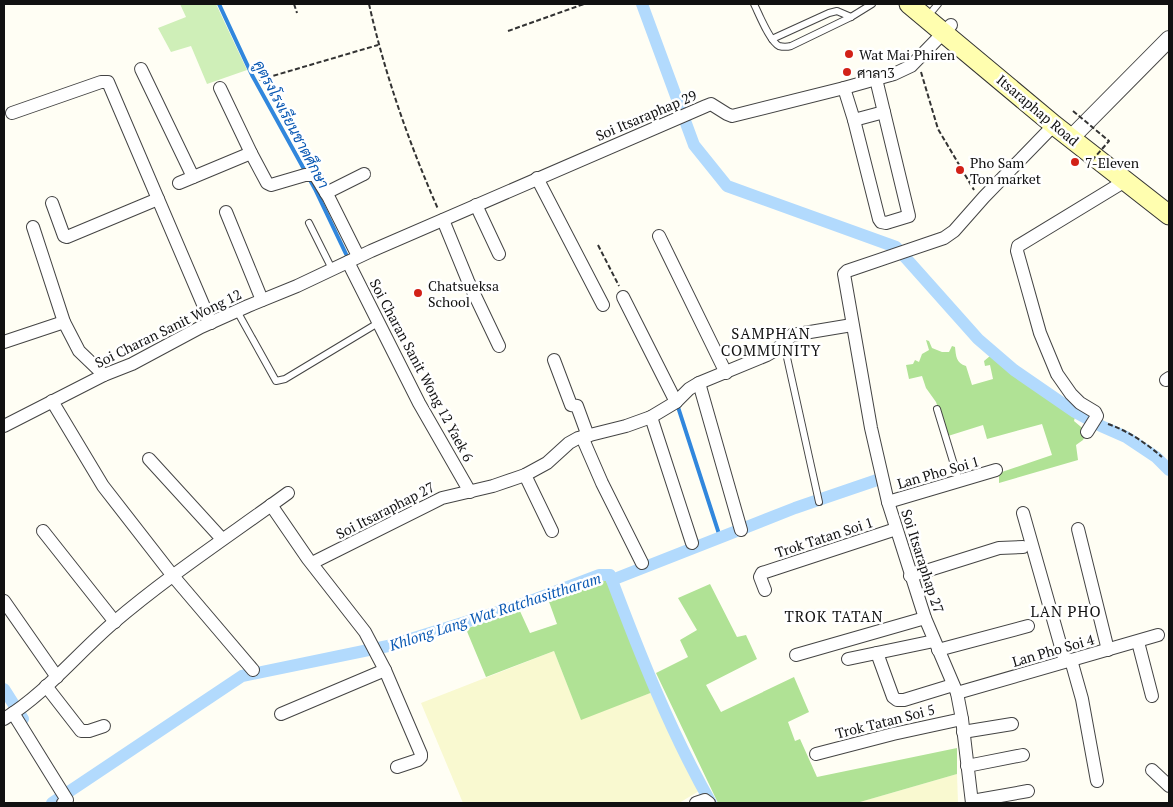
<svg xmlns="http://www.w3.org/2000/svg" width="1173" height="807" font-family="'PT Serif',Sarabun,serif">
<rect width="100%" height="100%" fill="#fffef4"/>
<!-- farmland -->
<g fill="#f9f9d0">
<path d="M554,651l27,68 72,-27 46,99 -20,12h-216l-42,-100z"/>
<path d="M957,774l1,29h-98v-1z"/>
</g>
<!-- green -->
<path fill="#cfefb8" d="M180,4h36l31,66 -40,14 -16,-38 -20,6 -13,-24 28,-11z"/>
<!-- forest -->
<g fill="#b0e295">
<path d="M926,340l3,1 3,7 10,4h7l3,-6 3,1c1,9 1,16 11,19l6,19 21,-6 -3,-14 -5,1 -1,-5 6,-5 85,61 -1,4 13,11 -4,8 -7,5 2,15 -79,23v-10l53,-18 -10,-31 -55,15 -4,-14 -35,11 -12,-34 -10,-14 -4,-12 -13,3 -3,-14 7,-1 2,-4 4,2 3,-8 7,-4z"/>
<path d="M606,578l47,114 -72,28 -27,-69 -68,26 -20,-48 53,-20 11,24 27,-9 -9,-25z"/>
<path d="M710,584l27,53 9,-2 11,24 -51,26 15,27 73,-35 15,35 -21,10 7,19 5,-2 17,38 140,-29v26l-97,28v1h-142l-62,-130 32,-16 -8,-17 17,-10 -19,-32z"/>
</g>
<g fill="none" stroke-linecap="round" stroke-linejoin="round">
<!-- stream -->
<g stroke="#3187dd" stroke-width="4">
<path d="M219,4l33,71 63,114 31,65"/>
<path d="M678,407l42,130"/>
</g>
<!-- canal -->
<g stroke="#b2dafd" stroke-width="12">
<path d="M642,4l52,141 33,41 169,61 82,92 36,31 61,42 26,14 25,11 30,20 13,13"/>
<path d="M612,580l183,-72 82,-28"/>
<path d="M4,689l19,30"/>
<path d="M52,803l190,-127 146,-30 129,-40 82,-31h11c29,77 60,156 101,228"/>
</g>
<defs>
<g id="service">
<path d="M754,4c5,10 16,38 25,42 4,1 8,1 12,0l60,-29 21,-13"/>
<path d="M933,10l5,-6"/>
<path d="M772,39l57,-26 8,-2 14,6"/>
<path d="M309,223l23,46"/>
<path d="M237,311l39,70 9,-2 93,-56"/>
<path d="M784,344l35,158"/>
<path d="M937,409l22,72"/>
</g>
<g id="minor">
<path d="M141,69l52,108"/>
<path d="M220,88l31,65 16,30 4,2 34,-10h10l14,23 29,58"/>
<path d="M844,88l10,32 25,99 2,3 5,1 23,-7 -33,-137"/>
<path d="M12,113l89,-31h7l103,241"/>
<path d="M854,120l30,-8"/>
<path d="M537,178l66,127"/>
<path d="M179,183l72,-30"/>
<path d="M326,193l38,-19"/>
<path d="M52,203l12,33 3,1 91,-38"/>
<path d="M476,205l23,49"/>
<path d="M226,212l36,88"/>
<path d="M443,220l25,61 31,65"/>
<path d="M33,227l31,95 15,29 25,24"/>
<path d="M659,236l67,137"/>
<path d="M348,262l71,141 51,89"/>
<path d="M623,297l53,105"/>
<path d="M4,342l60,-20"/>
<path d="M554,360l17,45 6,1 11,30"/>
<path d="M1166,380l3,-2"/>
<path d="M699,383l42,147"/>
<path d="M52,401l51,85 70,90 80,94"/>
<path d="M651,417l41,126"/>
<path d="M4,426l100,-51 28,-11 69,-37 47,-21 49,-20 74,-35 335,-145 5,-2 16,10 5,2 112,-28 50,-14 17,-8 40,-41"/>
<path d="M1087,432l10,-16 -2,-4 -15,-9 -9,-9 -14,-20 -17,-41 -23,-82 1,-5 107,-65"/>
<path d="M582,437l20,46 40,80"/>
<path d="M149,459l73,80"/>
<path d="M525,475l27,56"/>
<path d="M888,502l108,-32"/>
<path d="M271,505l37,54 57,73 20,38 36,84v3l-3,3 -21,7"/>
<path d="M1023,513l42,148"/>
<path d="M1078,529l30,121"/>
<path d="M43,531l72,91"/>
<path d="M312,563l130,-65 51,-12 32,-11 22,-12 22,-20 9,-5 48,-12 25,-9 25,-15 13,-13 10,-6 68,-28 9,-5 16,-15 60,-10"/>
<path d="M910,576l89,-28 24,-1"/>
<path d="M765,590l-5,-13 2,-4 134,-44"/>
<path d="M4,601l53,76"/>
<path d="M1138,642l14,54"/>
<path d="M938,650l90,-24"/>
<path d="M877,653l16,44 4,3h7l49,-15"/>
<path d="M796,655l129,-37"/>
<path d="M848,659l86,-18"/>
<path d="M1071,660l11,39 15,82"/>
<path d="M46,686l35,45h8l15,-5"/>
<path d="M957,693l201,-58"/>
<path d="M13,713l49,79 5,8 -4,3"/>
<path d="M281,714l104,-44"/>
<path d="M4,719c41,-25 73,-65 109,-96 55,-47 116,-87 175,-130"/>
<path d="M963,732l49,-8"/>
<path d="M816,754l77,-20 69,-15"/>
<path d="M967,766l56,-11"/>
<path d="M1152,770l17,16"/>
<path d="M972,801l56,-10"/>
<path d="M696,803l9,-3 4,3"/>
<path d="M972,803l-10,-84 -5,-26 -32,-75 -37,-116 -17,-74 -27,-154 3,-3 97,-33 10,-7 30,-34 70,-72"/>
</g>
<path id="tertiary" d="M1071,138l98,-99"/>
<path id="secondary" d="M909,4l145,121 115,90"/>
</defs>
<!-- service casing -->
<use href="#service" stroke="#444" stroke-width="8"/>
<!-- minor casing -->
<use href="#minor" stroke="#444" stroke-width="14"/>
<!-- tertiary casing -->
<use href="#tertiary" stroke="#444" stroke-width="18"/>
<!-- secondary casing -->
<use href="#secondary" stroke="#333" stroke-width="21"/>
<!-- path -->
<g stroke="#333" stroke-width="2" stroke-dasharray="5 2.5" stroke-linecap="butt">
<path d="M294,4l3,9"/>
<path d="M369,4c16,71 40,139 69,205"/>
<path d="M508,31l76,-27"/>
<path d="M921,72l17,57 36,61"/>
<path d="M259,80l119,-35"/>
<path d="M598,245l21,41"/>
<path d="M1108,424c20,7 38,19 54,33"/>
</g>
<!-- service -->
<use href="#service" stroke="#fff" stroke-width="6"/>
<!-- minor -->
<use href="#minor" stroke="#fff" stroke-width="12"/>
<!-- tertiary -->
<use href="#tertiary" stroke="#fff" stroke-width="16"/>
<!-- secondary -->
<use href="#secondary" stroke="#fffeaf" stroke-width="19"/>
<!-- path-bridge -->
<path stroke="#333" stroke-width="2" stroke-dasharray="5 2.5" stroke-linecap="butt" d="M1073,111l36,30 -20,23"/>
</g>
<!-- markers -->
<g fill="#d22117" stroke="#fff" stroke-width="2">
<circle cx="849" cy="54" r="5"/>
<circle cx="847" cy="72" r="5"/>
<circle cx="1075" cy="162" r="5"/>
<circle cx="960" cy="170" r="5"/>
<circle cx="418" cy="293" r="5"/>
</g>
<g text-anchor="middle" dominant-baseline="central" stroke-width="5" stroke-linejoin="round" paint-order="stroke">
<!-- poi labels -->
<g font-size="14" fill="#111" stroke="#fff" text-anchor="start">
<text x="859" y="54">Wat Mai Phiren</text>
<text x="857" y="72">ศาลา3</text>
<text x="970" y="162">Pho Sam<tspan x="970" dy="16">Ton market</tspan></text>
<text x="1085" y="162">7-Eleven</text>
<text x="428" y="285">Chatsueksa<tspan x="428" dy="16">School</tspan></text>
</g>
<!-- street labels -->
<g font-size="14" fill="#111" stroke="#fff">
<text transform="translate(1038 110) rotate(40)">Itsaraphap Road</text>
<text transform="translate(646 115) rotate(-23)">Soi Itsaraphap 29</text>
<text transform="translate(168 328) rotate(-26)">Soi Charan Sanit Wong 12</text>
<text transform="translate(422 370) rotate(62)">Soi Charan Sanit Wong 12 Yaek 6</text>
<text transform="translate(938 472) rotate(-16)">Lan Pho Soi 1</text>
<text transform="translate(385 510) rotate(-27)">Soi Itsaraphap 27</text>
<text transform="translate(824 537) rotate(-18)">Trok Tatan Soi 1</text>
<text transform="translate(923 561) rotate(72)">Soi Itsaraphap 27</text>
<text transform="translate(1053 650) rotate(-16)">Lan Pho Soi 4</text>
<text transform="translate(885 721) rotate(-14)">Trok Tatan Soi 5</text>
</g>
<!-- water labels -->
<g font-size="15" font-style="italic" fill="#0958b3" stroke="#fff">
<text transform="translate(292 124) rotate(62)">คูตรงโรงเรียนชาตศึกษา</text>
<text transform="translate(495 611) rotate(-18)">Khlong Lang Wat Ratchasittharam</text>
</g>
<!-- neighbourhood labels -->
<g font-size="15" letter-spacing="1" fill="#111" stroke="#fff">
<text x="771" y="333">SAMPHAN<tspan x="771" dy="17">COMMUNITY</tspan></text>
<text x="1066" y="611">LAN PHO</text>
<text x="834" y="616">TROK TATAN</text>
</g>
</g>
<!-- border -->
<rect width="1173" height="807" fill="none" stroke="#111111" stroke-width="10"/>
</svg>
